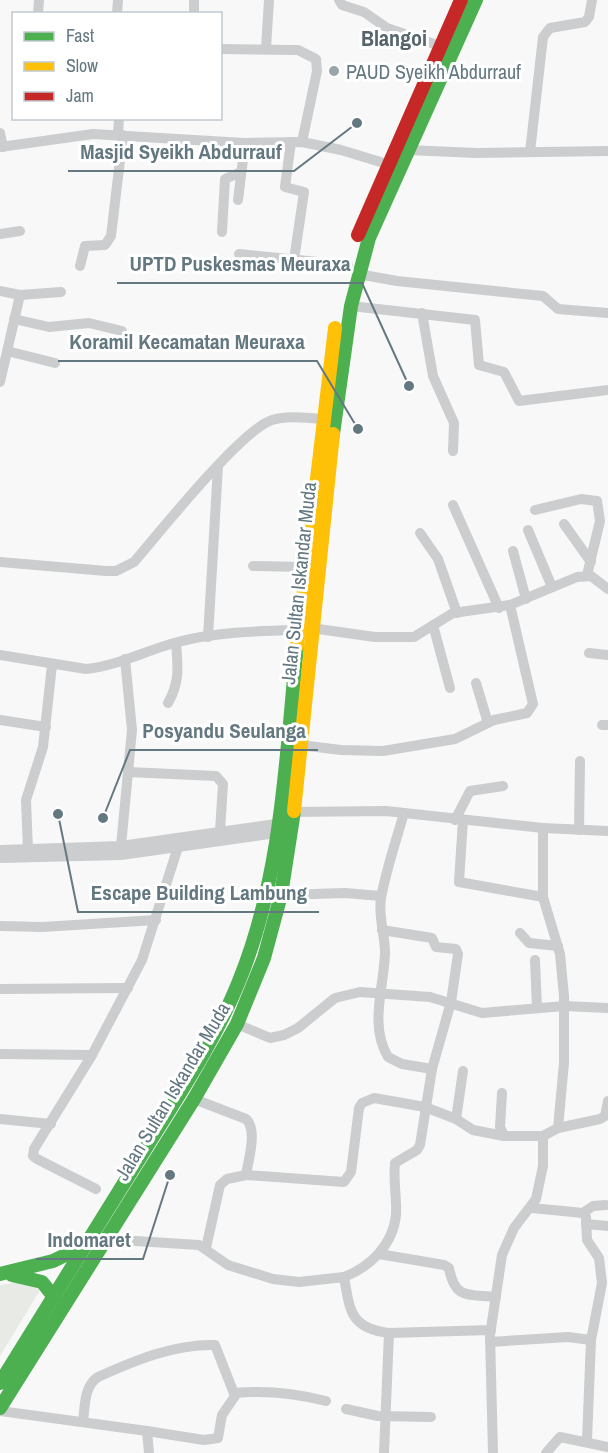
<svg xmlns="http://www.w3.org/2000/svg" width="608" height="1453" font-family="'Archivo Narrow',sans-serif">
<rect width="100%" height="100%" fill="#f8f8f8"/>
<!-- green -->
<path fill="#e7eae5" d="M21,1282l19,8 -40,66v-71z"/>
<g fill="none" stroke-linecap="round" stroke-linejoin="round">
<!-- street -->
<g stroke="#cbcdce" stroke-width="10">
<path d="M339,0l3,5 22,7 23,16 53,18"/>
<path d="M38,14l1,-14"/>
<path d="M117,14l1,-14"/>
<path d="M194,14v-14"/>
<path d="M266,48l3,-48"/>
<path d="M220,49l78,1 18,9 1,12 -15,71"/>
<path d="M0,133l3,14"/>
<path d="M118,135l1,-17"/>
<path d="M291,142l-6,45 19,5 -10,68"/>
<path d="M0,147l93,-13 152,9 57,-1 39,8 46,14"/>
<path d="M407,150l70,3 131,-2"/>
<path d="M530,152l13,-115 7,-9 35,-6 4,-5 3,-17"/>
<path d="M238,200l7,-57"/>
<path d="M222,232l3,-53 16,-7"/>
<path d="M0,234l20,-3"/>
<path d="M239,254l109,11"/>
<path d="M80,266l5,-20 20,-1 6,-9 12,-101"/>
<path d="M358,274l39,7 146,15 15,13 50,4"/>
<path d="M0,291l20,4 -20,87"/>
<path d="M20,295l41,-3"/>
<path d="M351,306l124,14 4,45 25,7 15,29 89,-11"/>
<path d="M422,313l11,63 21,47 -1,28"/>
<path d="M14,319l35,8 40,-4 33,8"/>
<path d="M7,351l48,12"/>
<path d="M453,505l46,103"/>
<path d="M535,510l46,-11 16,2 3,20 -13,54"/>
<path d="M564,524l27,38"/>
<path d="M528,530l24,57"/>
<path d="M420,533l18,26 19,54"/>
<path d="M513,551l13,48"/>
<path d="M0,562l106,9h10l18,-9c25,-29 107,-132 138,-142 16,-5 34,-2 50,-1"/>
<path d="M253,566l52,1"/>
<path d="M433,625l17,63"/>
<path d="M311,628l64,9h39l39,-24 57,-8 67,-28 14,-1 17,13"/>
<path d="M208,637l10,-171"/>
<path d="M589,653l19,2"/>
<path d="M0,655l86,14c31,-3 59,-18 88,-26 40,-11 83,-12 124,-13"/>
<path d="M476,683l12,40"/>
<path d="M168,703c12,-21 10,-37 8,-60"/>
<path d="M0,720l46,7"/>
<path d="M602,725h6"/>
<path d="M300,745l41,5 42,1 72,-12 39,-19 33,-7 6,-9 -23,-99"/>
<path d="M128,772l88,4 7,8 -3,47"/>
<path d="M288,812l98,-1 157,17 65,3"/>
<path d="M404,813c-8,28 -18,57 -23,85 -3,19 4,36 4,55 -1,34 -16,72 3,104l14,7 30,5"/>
<path d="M455,820l15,-29 33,-5"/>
<path d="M463,820l-4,62 84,15"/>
<path d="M543,828v69l17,57 4,42v67l-6,65"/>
<path d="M579,830l1,-69"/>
<path d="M121,846l11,-116 -7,-71"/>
<path d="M0,850l121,-4 162,-23"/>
<path d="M28,851l-2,-51 17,-53 9,-82"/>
<path d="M0,858l121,-3 162,-23"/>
<path d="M281,895l64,-2 36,3"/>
<path d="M0,926l42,1 114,-7"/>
<path d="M520,933l9,10 29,3"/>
<path d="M535,960l2,48"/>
<path d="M0,989l128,-1"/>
<path d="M237,1024l33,14 14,-3 14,-7 37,-30 25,-6 70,5 52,16 82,-7 44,2"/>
<path d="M0,1054l92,1"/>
<path d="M502,1093l-2,34 4,9"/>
<path d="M194,1099l52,20c12,11 2,42 0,56l-19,4 -7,6 -14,63"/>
<path d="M0,1119l51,5"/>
<path d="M456,1119l7,-48"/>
<path d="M246,1175l98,7 7,-10 8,-64 3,-5 12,-5 51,9 31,12 17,11 31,6h39l15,-8 42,-9 5,-3 3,-15"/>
<path d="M96,1189l-59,-30 -4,-3 1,-7 58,-94 50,-95 36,-113"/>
<path d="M532,1208l51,5 3,4 1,23 12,18 3,25 -11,57 -4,100"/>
<path d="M583,1213l10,-7 13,-1"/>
<path d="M586,1224l22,2"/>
<path d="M104,1239l95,6 29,20 45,14 26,3 45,-5c6,34 6,51 45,56l-5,120"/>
<path d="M379,1254l65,11 5,3c6,32 19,26 47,29"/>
<path d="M344,1277c26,-10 49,-32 52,-62 1,-17 -3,-35 -1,-52l22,-13 3,-5 12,-76 19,-67 7,-48 -2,-5 -20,-2 -4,-9 -50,-8"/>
<path d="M389,1333l102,-3"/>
<path d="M490,1342l78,-5 23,3"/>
<path d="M234,1393c32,-3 61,0 92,8"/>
<path d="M346,1409l32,7 53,1"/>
<path d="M0,1411l147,20 2,22"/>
<path d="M83,1422c2,-16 1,-36 15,-45 38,-17 76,-33 117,-32l20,51 -13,19 -4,23 -14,2 -57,-9"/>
<path d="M493,1453l-3,-118 12,-80 12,-27 22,-29 7,-33v-30"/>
<path d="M546,1453l14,-16 48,10"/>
</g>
<!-- fast -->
<g stroke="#4caf50" stroke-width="14">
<path d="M333,434l18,-128 18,-68 107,-238"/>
<path d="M0,1274l53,-13 33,-16"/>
<path d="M12,1275l30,7 12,15"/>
<path d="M0,1383c48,-77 96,-155 144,-232 34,-55 71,-110 95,-170 43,-105 47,-223 58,-335"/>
<path d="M0,1408l194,-309 43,-75 27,-66 17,-63 13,-84"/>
</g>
<!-- slow -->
<g stroke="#ffc107" stroke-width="14">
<path d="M297,646l38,-318"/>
<path d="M294,811l39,-377"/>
</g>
<!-- jam -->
<path stroke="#c62828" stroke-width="14" d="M358,235l103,-235"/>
</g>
<!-- markers -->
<circle fill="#98a5ab" stroke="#fff" stroke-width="2" cx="334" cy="71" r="6"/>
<g text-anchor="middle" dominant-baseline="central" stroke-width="6" stroke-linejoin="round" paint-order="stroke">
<!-- poi labels -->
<g font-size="20" fill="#647881" stroke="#fff" text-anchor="start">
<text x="346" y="71">PAUD Syeikh Abdurrauf</text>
</g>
<!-- street labels -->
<g font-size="20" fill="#647881" stroke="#fff">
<text transform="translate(298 583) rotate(-84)">Jalan Sultan Iskandar Muda</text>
<text transform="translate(172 1091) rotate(-59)">Jalan Sultan Iskandar Muda</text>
</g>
<!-- quarter labels -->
<g font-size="22" font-weight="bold" fill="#56656c" stroke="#fff">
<text x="394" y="38">Blangoi</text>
</g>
</g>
<!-- callouts -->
<path fill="none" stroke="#647881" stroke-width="2" d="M357 123L294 171H68M409 386L362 283H117M358 429L317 361H58M103 818L130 750H318M58 814L78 912H319M170 1175L143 1259H36"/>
<g fill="#647881" stroke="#fff" stroke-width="2">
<circle cx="357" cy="123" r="6"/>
<circle cx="409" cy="386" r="6"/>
<circle cx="358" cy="429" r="6"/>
<circle cx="103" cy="818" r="6"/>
<circle cx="58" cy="814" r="6"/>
<circle cx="170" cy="1175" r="6"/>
</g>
<g font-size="21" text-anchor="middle" font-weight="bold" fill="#647881" stroke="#fff" stroke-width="6" stroke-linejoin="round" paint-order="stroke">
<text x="181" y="159">Masjid Syeikh Abdurrauf</text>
<text x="240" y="271">UPTD Puskesmas Meuraxa</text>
<text x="187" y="349">Koramil Kecamatan Meuraxa</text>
<text x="224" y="738">Posyandu Seulanga</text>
<text x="199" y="900">Escape Building Lambung</text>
<text x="89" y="1247">Indomaret</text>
</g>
<!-- legend -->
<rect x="12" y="12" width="210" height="108" fill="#ffffff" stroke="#c1c9cd" stroke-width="1.5"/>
<rect x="24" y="32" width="30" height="9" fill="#4caf50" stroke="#c1c9cd" stroke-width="1.5"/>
<text x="66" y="42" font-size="18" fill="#647881">Fast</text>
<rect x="24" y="62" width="30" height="9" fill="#ffc107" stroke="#c1c9cd" stroke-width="1.5"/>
<text x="66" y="72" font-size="18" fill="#647881">Slow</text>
<rect x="24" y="92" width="30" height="9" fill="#c62828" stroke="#c1c9cd" stroke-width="1.5"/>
<text x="66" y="102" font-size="18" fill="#647881">Jam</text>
</svg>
